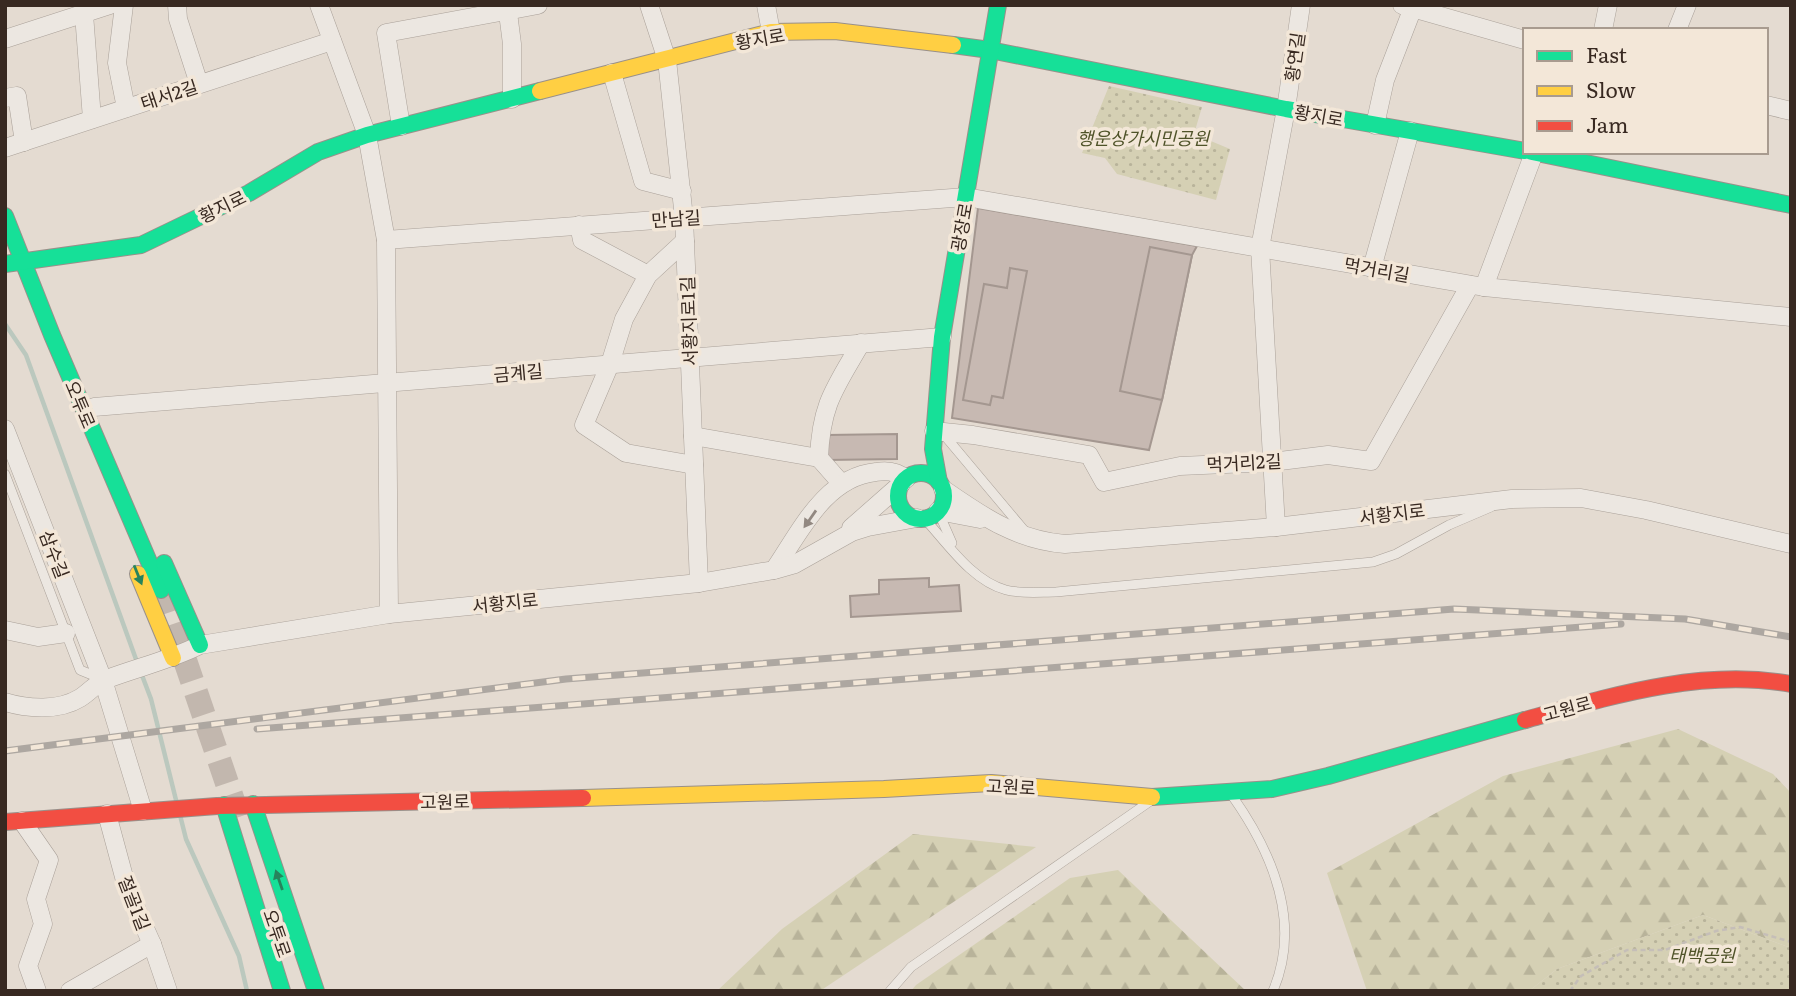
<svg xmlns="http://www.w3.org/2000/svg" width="1796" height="996" font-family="Literata,'Noto Sans KR',serif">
<defs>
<pattern id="forest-firs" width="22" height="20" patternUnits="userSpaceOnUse" patternTransform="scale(1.75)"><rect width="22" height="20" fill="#d5d0b4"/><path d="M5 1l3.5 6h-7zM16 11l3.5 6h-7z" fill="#b8b39a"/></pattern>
<pattern id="park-dots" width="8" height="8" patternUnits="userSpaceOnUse" patternTransform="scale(1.75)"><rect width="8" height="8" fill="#d5d0b4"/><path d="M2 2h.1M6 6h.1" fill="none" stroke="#b8b39a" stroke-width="1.8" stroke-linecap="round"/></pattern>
</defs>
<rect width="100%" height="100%" fill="#e4dbd1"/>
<!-- forest -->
<g fill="url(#forest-firs)">
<path d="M1678,729l95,45 18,19v155l-88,-33 -146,54 -28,22h-162l-40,-118 176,-97z"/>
<path d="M913,834l123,13 -216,144h-103l65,-62z"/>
<path d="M1118,870l128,121h-335l5,-6 154,-107z"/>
</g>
<!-- park -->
<g fill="url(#park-dots)">
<path d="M1109,86l93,21 -8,27 36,15 -14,51 -99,-26 -12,-16 -23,-5z"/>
<path d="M1703,915l88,33v43h-262l28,-22z"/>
</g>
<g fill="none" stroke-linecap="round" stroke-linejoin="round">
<!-- stream -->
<g stroke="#bbc8be" stroke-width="4.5">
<path d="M5,324l21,31 111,307"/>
<path d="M140,670l11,29 25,101"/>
<path d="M180,815l6,24 53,117 8,35"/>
</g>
</g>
<!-- building -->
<g fill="#c7b9b2" stroke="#a49790" stroke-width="2">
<path d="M978,208l219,38 -5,9 -30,145 -13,50 -197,-32z"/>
<path d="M1150,247l42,8 -30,145 -42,-9z"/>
<path d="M1010,268l17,3 -24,127 -11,-2 -2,9 -27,-5 21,-116 23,4z"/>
<path d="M897,434v25l-70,1v-25z"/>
<path d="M929,578v9l30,-2 2,26 -110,6 -1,-21 29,-2v-14z"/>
</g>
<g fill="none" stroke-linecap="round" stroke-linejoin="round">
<!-- secondary-tunnel -->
<path stroke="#c2b7ae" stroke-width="24" stroke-dasharray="24 12" stroke-linecap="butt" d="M161,590l80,234"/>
<defs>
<g id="lane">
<path d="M945,436l78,93"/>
<path d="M5,474l75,196 22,9"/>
<path d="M938,511l14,32"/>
<path d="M924,518c23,25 48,63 82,72 15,4 34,2 50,2l317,-30 23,-8 53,-29 42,-18"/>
<path d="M1233,797c40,57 69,126 40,194"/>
<path d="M890,991l21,-24 238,-165"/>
</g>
<g id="street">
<path d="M124,5l-7,58 9,45"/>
<path d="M177,5l1,14 21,65"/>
<path d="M319,5l48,130 19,105 3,374"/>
<path d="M507,5l5,39v55"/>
<path d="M649,5l18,55 17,158 15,365"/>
<path d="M766,5l5,27"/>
<path d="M1402,5l123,35"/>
<path d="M84,14l8,105"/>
<path d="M1603,30l5,-25"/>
<path d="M1677,30l10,-25"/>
<path d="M5,39l105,-34"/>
<path d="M612,73l31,108 39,10"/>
<path d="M5,98l12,-2 7,46"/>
<path d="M1766,105l25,6"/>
<path d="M1375,125l10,-45 29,-75"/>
<path d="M401,126l-15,-93 152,-28"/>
<path d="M5,148l327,-107"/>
<path d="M579,225l3,15 66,35"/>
<path d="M386,240l580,-43 518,90 307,30"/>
<path d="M685,241l-37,34 -24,44 -14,45 -26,61 42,28 68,12"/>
<path d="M1372,268l38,-137"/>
<path d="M1484,287l50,-134"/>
<path d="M94,407l848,-70"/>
<path d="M5,429l98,251 40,131"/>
<path d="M934,431l39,4 116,20 15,27 76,-16 92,-4 56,-7 43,6 99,-176"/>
<path d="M693,436l126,22"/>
<path d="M841,483l-22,-25c2,-54 16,-70 42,-115"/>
<path d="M943,489c39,27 73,51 122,55l211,-17 236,-28 69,-1 65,12 145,34"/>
<path d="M938,511l42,8"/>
<path d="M1276,527l-16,-279 26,-139 15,-104"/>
<path d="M851,528l50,-44"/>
<path d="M774,570c26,-38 51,-93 102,-98 11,-2 21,-1 30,7"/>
<path d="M5,630l33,7 28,-4"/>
<path d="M5,702c23,7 54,9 75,-4 10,-6 17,-16 27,-19 32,-12 63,-19 93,-34l189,-31 310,-31 75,-13 21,-6 57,-32 16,-5 49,-9"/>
<path d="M107,814l20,74 25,56 16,47"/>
<path d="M22,821l27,39 -13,39 7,25 -15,42 9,25"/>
<path d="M70,991l82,-47"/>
</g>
<g id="fast">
<path d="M953,45l37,5 296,59 239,42"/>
<path d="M1532,152l259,53"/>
<path d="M5,216l47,119 109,255"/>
<path d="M5,264l136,-19 108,-52 69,-41 49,-17 173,-44"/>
<circle cx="921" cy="496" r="23"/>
<path d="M939,482l-6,-33 9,-112 56,-332"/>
<path d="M164,563l36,82"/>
<path d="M1152,797l120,-8 56,-13 197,-56"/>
<path d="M253,804l63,187"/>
<path d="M224,805l58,186"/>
</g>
<g id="slow">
<path d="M540,91l231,-59 64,-1 118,14"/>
<path d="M138,574l35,84"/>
<path d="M583,798l301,-9 107,-6 161,14"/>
</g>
<g id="jam">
<path d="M1525,720c86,-24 176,-52 266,-36"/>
<path d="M5,822l212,-16 366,-8"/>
</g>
</defs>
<!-- lane casing -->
<use href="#lane" stroke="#aaa199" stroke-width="10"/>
<!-- street casing -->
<use href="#street" stroke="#aaa199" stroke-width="19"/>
<!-- fast casing -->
<use href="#fast" stroke="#99908a" stroke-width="18"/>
<!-- slow casing -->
<use href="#slow" stroke="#99908a" stroke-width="18"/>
<!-- jam casing -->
<use href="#jam" stroke="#99908a" stroke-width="18"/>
<!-- path -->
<path stroke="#c5beb8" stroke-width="2.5" stroke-dasharray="5 3.5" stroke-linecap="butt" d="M1570,991l11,-15 46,-26h38l51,-19 24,-4 51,15"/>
<!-- lane -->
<use href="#lane" stroke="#ece7e1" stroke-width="9"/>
<!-- street -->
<use href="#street" stroke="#ece7e1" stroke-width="18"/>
<!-- fast -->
<use href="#fast" stroke="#16e098" stroke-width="16"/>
<!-- slow -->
<use href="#slow" stroke="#ffcf43" stroke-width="16"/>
<!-- jam -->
<use href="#jam" stroke="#f24e42" stroke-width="16"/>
<defs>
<g id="rail">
<path d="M257,729l1364,-105"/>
<path d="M5,751l561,-72 888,-70 231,10 106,18"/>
</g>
</defs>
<!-- rail casing -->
<use href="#rail" stroke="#ada7a1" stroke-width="7"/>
<!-- rail -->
<use href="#rail" stroke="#f3e7d8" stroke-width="4.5" stroke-dasharray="13" stroke-linecap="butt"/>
</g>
<!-- one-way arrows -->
<defs><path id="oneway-solid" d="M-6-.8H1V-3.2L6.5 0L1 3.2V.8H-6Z" transform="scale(1.75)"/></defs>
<use fill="#928881" href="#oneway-solid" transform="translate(810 519) rotate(125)"/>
<g fill="#27845c">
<use href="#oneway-solid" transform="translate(138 575) rotate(68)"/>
<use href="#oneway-solid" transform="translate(279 880) rotate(-109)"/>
</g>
<g text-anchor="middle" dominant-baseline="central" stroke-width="7" stroke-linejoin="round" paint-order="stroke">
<!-- street labels -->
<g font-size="18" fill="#382921" stroke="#f3e7d8">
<text transform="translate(760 38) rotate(-10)">황지로</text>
<text transform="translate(1294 57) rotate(-82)">황연길</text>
<text transform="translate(169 94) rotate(-18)">태서2길</text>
<text transform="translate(1319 115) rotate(10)">황지로</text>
<text transform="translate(222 206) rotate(-26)">황지로</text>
<text transform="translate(676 218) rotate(-4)">만남길</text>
<text transform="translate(961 227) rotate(-80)">광장로</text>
<text transform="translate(1377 269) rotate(10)">먹거리길</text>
<text transform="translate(688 321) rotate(-92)">서황지로1길</text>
<text transform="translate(518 372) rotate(-5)">금계길</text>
<text transform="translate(81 404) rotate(67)">오투로</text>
<text transform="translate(1244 462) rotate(-3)">먹거리2길</text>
<text transform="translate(1392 513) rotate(-7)">서황지로</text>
<text transform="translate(55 554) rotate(69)">삼수길</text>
<text transform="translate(505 602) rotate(-6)">서황지로</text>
<text transform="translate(1567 708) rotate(-15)">고원로</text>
<text transform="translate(1011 786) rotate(3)">고원로</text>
<text transform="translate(445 801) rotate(-1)">고원로</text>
<text transform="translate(135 903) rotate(69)">절골1길</text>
<text transform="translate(278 933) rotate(71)">오투로</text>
</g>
<!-- park labels -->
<g font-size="18" font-style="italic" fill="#4f5329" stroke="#f3e7d8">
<text x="1143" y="137">행운상가시민공원</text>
<text x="1702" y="954">태백공원</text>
</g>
</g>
<!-- border -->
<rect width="1796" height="996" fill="none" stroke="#382921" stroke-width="14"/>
<!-- legend -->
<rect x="1523" y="28" width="245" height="126" fill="#f3e7d8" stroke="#a89b8f" stroke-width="2"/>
<rect x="1537" y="51" width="35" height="10" fill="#16e098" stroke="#a89b8f" stroke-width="2"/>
<text x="1586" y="63" font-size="21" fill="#382921">Fast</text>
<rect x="1537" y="86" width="35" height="10" fill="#ffcf43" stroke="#a89b8f" stroke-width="2"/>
<text x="1586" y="98" font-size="21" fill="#382921">Slow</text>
<rect x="1537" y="121" width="35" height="10" fill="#f24e42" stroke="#a89b8f" stroke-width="2"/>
<text x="1586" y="133" font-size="21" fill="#382921">Jam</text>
</svg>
